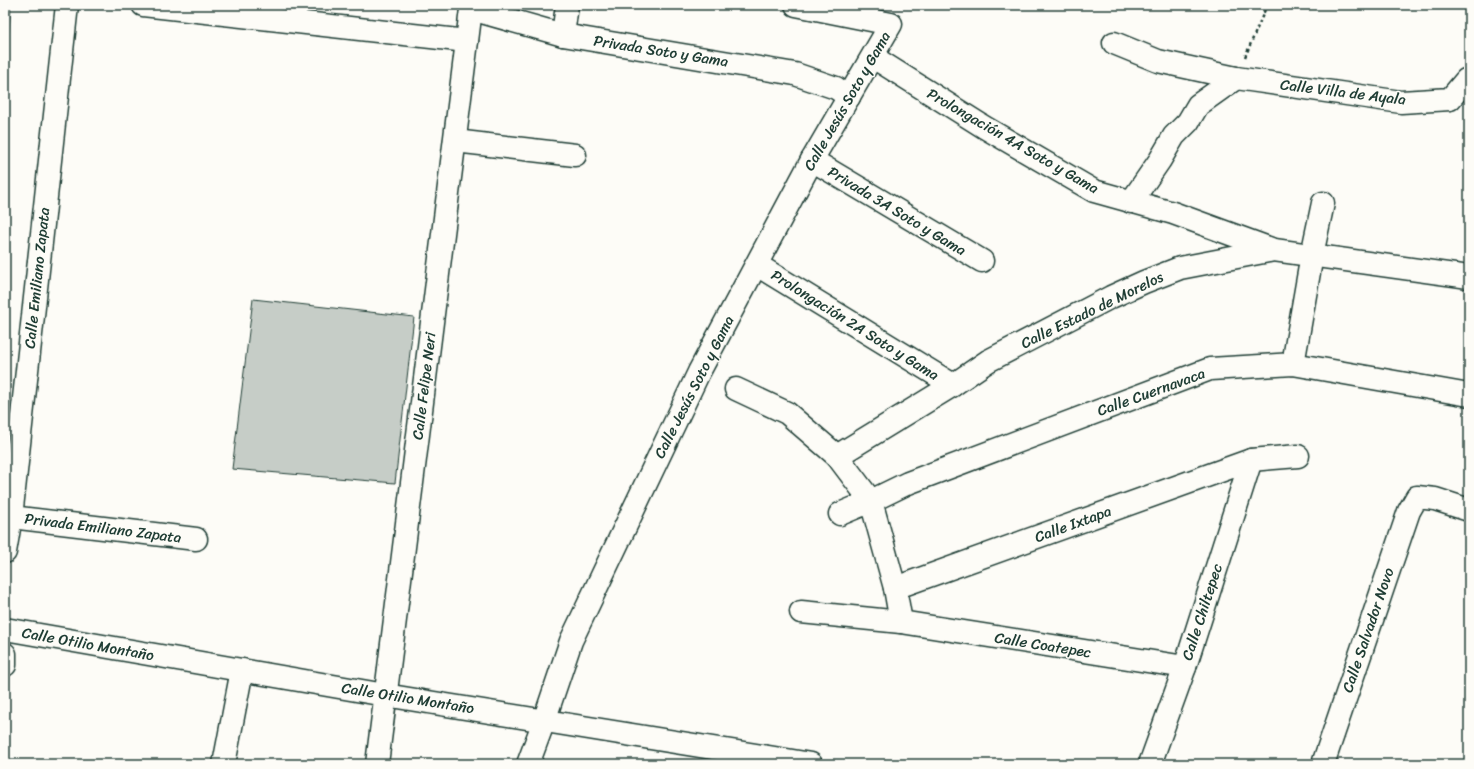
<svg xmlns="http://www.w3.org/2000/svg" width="1474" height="769" font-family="Sriracha,sans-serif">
<rect width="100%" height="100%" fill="#fdfcf7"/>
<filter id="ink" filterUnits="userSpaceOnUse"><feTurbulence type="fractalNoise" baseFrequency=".025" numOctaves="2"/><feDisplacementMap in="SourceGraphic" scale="8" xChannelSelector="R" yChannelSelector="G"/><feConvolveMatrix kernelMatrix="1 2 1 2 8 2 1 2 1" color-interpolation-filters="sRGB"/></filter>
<g filter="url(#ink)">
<!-- garden -->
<path fill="#dde0db" stroke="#7e8e88" d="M5,8l6,1 -6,60z"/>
<!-- building -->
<path fill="#c6cdc7" stroke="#1f3d34" d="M253,299l161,18 -19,166 -163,-14z"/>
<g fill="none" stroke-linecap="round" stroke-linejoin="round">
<defs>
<g id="minor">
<path d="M143,5l324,36"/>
<path d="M563,35l4,-30"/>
<path d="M1114,43l44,18 78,17 165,24 49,-3 16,-19h3"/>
<path d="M873,57l111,70 110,64 79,22 101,37"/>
<path d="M455,141l120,14"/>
<path d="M812,160l170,101"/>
<path d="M1131,202l29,-42 14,-24 14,-14 10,-17 38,-27"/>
<path d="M757,265l196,120"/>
<path d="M1293,364l19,-109 11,-52"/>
<path d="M736,389l51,24 50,43 34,45 24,87 6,34"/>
<path d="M837,456l116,-71 35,-24 123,-64 33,-15 36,-14 94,-18 195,27"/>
<path d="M840,514l31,-13 37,-18 302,-114 83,-5 176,31"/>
<path d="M11,517l185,22"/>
<path d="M5,552l6,-35 56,-512"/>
<path d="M895,588l356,-128 47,-4"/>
<path d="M801,612l100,10 284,45"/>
<path d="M5,629l380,66 426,69"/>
<path d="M5,654v11"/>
<path d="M224,764l18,-94"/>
<path d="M377,764l94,-755 92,26 232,39 41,14 13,9"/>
<path d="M528,764l16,-43 27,-80 128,-269 113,-212 79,-136 -95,-19"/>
<path d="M1150,764l35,-97 66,-207"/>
<path d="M1323,764l86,-253 8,-14 18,2 34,11"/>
</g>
</defs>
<!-- minor casing -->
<use href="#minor" stroke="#1f3d34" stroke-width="25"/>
<!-- path -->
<path stroke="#1f3d34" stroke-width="2.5" stroke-dasharray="3 3" stroke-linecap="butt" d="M1245,57l22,-52"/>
<!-- minor -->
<use href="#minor" stroke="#fdfcf7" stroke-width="22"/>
</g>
</g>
<g text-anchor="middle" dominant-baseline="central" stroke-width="3" stroke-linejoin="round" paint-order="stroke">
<!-- street labels -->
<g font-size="15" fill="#1f3d34" stroke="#fdfcf7">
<text transform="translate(661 51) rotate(9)">Privada Soto y Gama</text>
<text transform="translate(1343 92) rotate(7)">Calle Villa de Ayala</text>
<text transform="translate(847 101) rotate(-60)">Calle Jesús Soto y Gama</text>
<text transform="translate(1013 141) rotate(30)">Prolongación 4A Soto y Gama</text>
<text transform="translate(897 211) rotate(31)">Privada 3A Soto y Gama</text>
<text transform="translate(37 278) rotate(-84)">Calle Emiliano Zapata</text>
<text transform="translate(1092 310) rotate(-26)">Calle Estado de Morelos</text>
<text transform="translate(855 325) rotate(32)">Prolongación 2A Soto y Gama</text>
<text transform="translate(424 386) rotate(-83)">Calle Felipe Neri</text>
<text transform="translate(694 387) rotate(-63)">Calle Jesús Soto y Gama</text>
<text transform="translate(1151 392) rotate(-20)">Calle Cuernavaca</text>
<text transform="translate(1073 524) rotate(-20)">Calle Ixtapa</text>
<text transform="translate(103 528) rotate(7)">Privada Emiliano Zapata</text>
<text transform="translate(1202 612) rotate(-72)">Calle Chiltepec</text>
<text transform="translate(1368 630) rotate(-71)">Calle Salvador Novo</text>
<text transform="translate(88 644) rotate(10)">Calle Otilio Montaño</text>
<text transform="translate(1043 645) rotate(9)">Calle Coatepec</text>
<text transform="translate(408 698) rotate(9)">Calle Otilio Montaño</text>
</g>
</g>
<!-- margin -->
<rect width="1474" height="769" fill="none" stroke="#fdfcf7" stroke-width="20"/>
<rect x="10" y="10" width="1454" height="749" fill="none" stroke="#1f3d34" stroke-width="1.5" filter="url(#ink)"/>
</svg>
